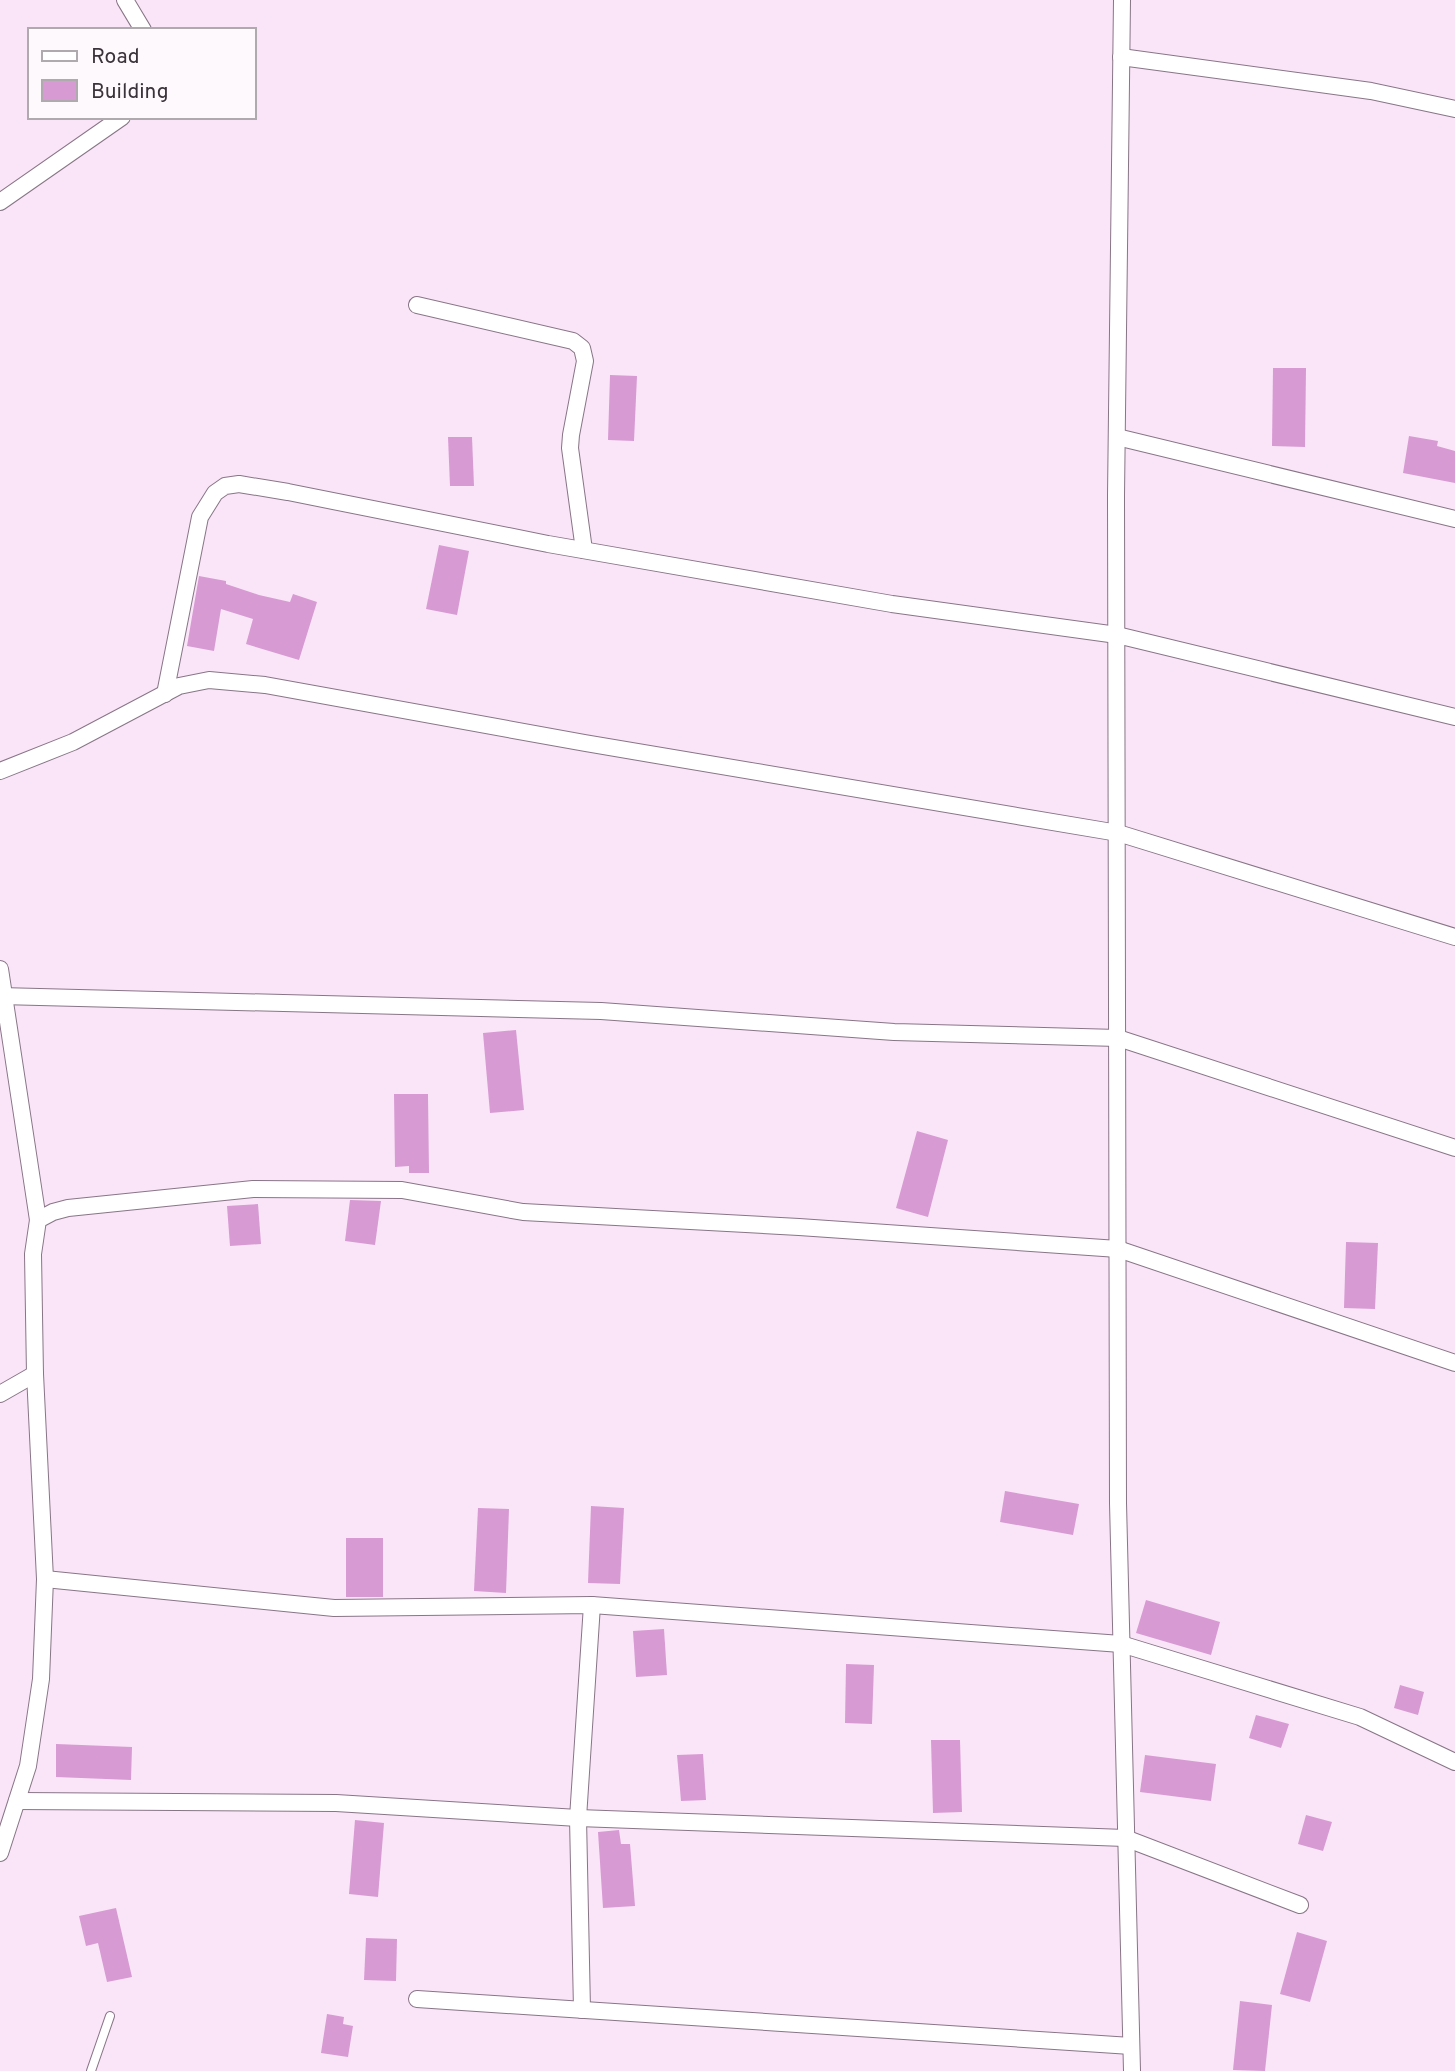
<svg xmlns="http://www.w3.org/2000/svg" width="1455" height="2071" font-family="Overpass,sans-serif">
<rect width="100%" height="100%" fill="#fae5f8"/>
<!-- building -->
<g fill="#d79ad3">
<path d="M1273,368h33l-1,79 -33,-1z"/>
<path d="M610,375l27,1 -3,65 -26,-1z"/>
<path d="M1409,436l29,5 -1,5 18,5v32l-52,-10z"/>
<path d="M448,437h24l2,49h-24z"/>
<path d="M439,545l30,6 -12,64 -31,-6z"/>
<path d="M199,576l27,5v3l33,11 31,7 3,-8 24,8 -18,58 -53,-16 7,-25 -32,-10 -7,42 -27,-5z"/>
<path d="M516,1030l8,80 -34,3 -7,-80z"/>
<path d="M394,1094h34l1,79h-20v-7l-14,1z"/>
<path d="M917,1131l31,9 -20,77 -32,-9z"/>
<path d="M350,1200l31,1 -6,44 -30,-4z"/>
<path d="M258,1204l3,40 -31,2 -3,-40z"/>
<path d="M1346,1242l32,1 -3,66 -31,-1z"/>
<path d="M1005,1491l74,13 -6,31 -73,-13z"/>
<path d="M591,1506l33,2 -4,76 -32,-1z"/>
<path d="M478,1508l31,1 -3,84 -32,-2z"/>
<rect x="346" y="1538" width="37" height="59"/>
<path d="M1146,1600l74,22 -9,33 -75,-22z"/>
<path d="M664,1629l3,46 -31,2 -3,-46z"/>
<path d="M846,1664l28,1 -2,59 -27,-1z"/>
<path d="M1400,1685l24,7 -6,23 -24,-7z"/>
<path d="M1256,1715l33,9 -8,24 -32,-10z"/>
<path d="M931,1740h29l2,72 -29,1z"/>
<path d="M56,1744l76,3 -1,33 -75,-3z"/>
<path d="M703,1754l3,46 -25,1 -4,-46z"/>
<path d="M1145,1755l71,9 -5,37 -71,-9z"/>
<path d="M1306,1815l26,7 -9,29 -25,-7z"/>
<path d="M355,1820l29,3 -6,74 -29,-3z"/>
<path d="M619,1830l2,14h9l5,62 -32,2 -5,-76z"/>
<path d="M116,1908l16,69 -25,5 -9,-39 -12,3 -7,-30z"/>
<path d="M1297,1932l30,9 -17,61 -30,-8z"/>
<path d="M366,1938l31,1 -1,42 -32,-1z"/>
<path d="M1240,2001l32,4 -7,66 -32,-1z"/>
<path d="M327,2014l17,3 -1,7 10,2 -5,31 -27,-4z"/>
</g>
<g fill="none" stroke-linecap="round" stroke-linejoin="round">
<defs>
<path id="service" d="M91,2071l19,-55"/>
<g id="minor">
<path d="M125,0l18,30"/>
<path d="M1122,0l-6,496 2,1007 14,568"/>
<path d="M1121,57l250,34 84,18"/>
<path d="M0,202l122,-85"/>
<path d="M417,305l156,36 9,7 3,13 -14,74 -1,13 14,102"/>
<path d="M1117,437l338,82"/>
<path d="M165,694l35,-177 15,-24 10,-7 14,-2 49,8 260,52 344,60 225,31 338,82"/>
<path d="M0,771l73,-29 106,-56 30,-6 56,5 320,58 533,90 337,104"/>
<path d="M0,969l38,251"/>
<path d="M0,996l601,15 293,21 224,6 337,110"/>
<path d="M0,1394l35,-20"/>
<path d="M45,1579l289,29 258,-3 529,39 239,73 95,45"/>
<path d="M17,1801l319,2 242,15 547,20 175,67"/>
<path d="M0,1853l28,-87 13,-87 4,-100 -10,-205 -2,-120 5,-34 15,-8 15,-4 185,-19 149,1 121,22 276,15 319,22 337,114"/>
<path d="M417,1999l714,47"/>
<path d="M582,2010l-4,-192 14,-213"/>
</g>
</defs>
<!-- service casing -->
<use href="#service" stroke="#887586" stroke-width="10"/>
<!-- minor casing -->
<use href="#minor" stroke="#887586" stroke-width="18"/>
<!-- service -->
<use href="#service" stroke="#fff" stroke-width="8"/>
<!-- minor -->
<use href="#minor" stroke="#fff" stroke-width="16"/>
</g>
<!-- legend -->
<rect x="28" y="28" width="228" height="91" fill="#fdf9fc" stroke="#afaaae" stroke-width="2"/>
<rect x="42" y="51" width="35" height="10" fill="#ffffff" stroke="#afaaae" stroke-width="2"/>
<text x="91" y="63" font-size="21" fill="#3b333a">Road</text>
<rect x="42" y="80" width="35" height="21" fill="#d79ad3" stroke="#afaaae" stroke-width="2"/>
<text x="91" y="98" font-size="21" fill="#3b333a">Building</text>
</svg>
